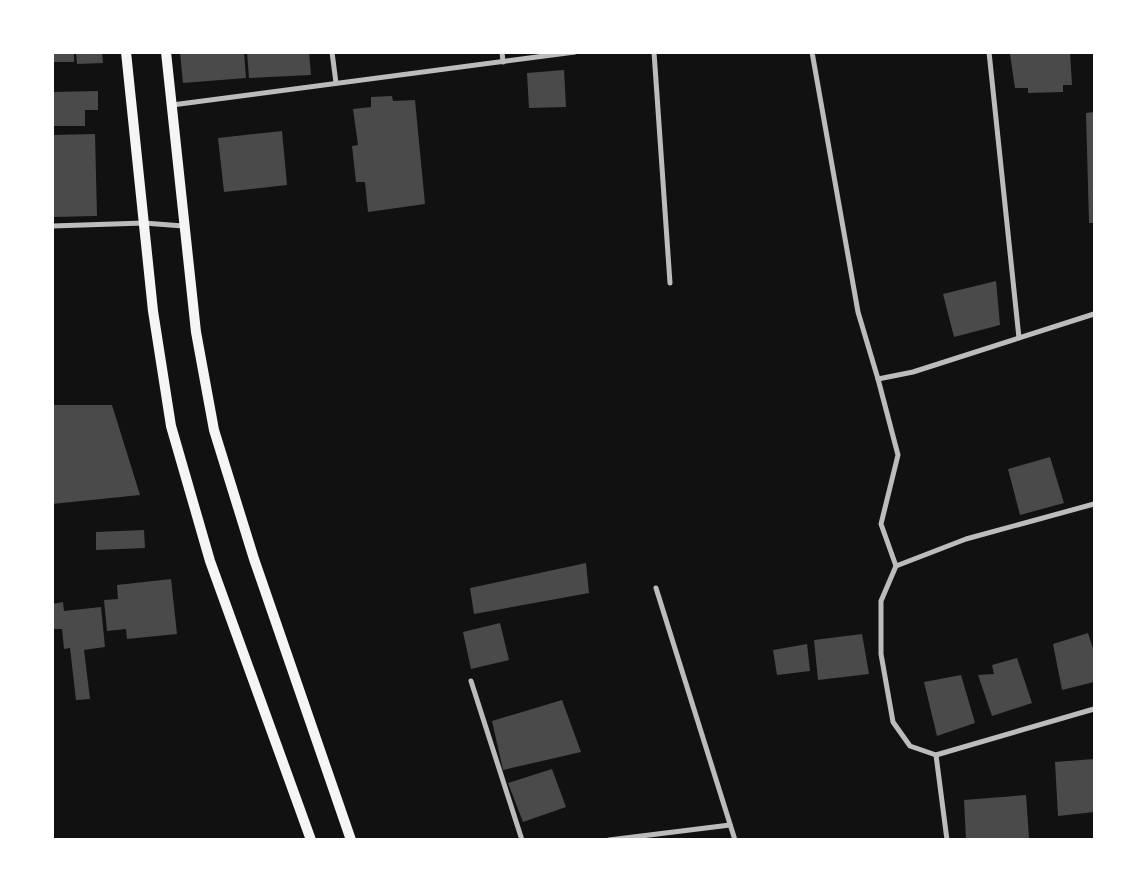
<svg xmlns="http://www.w3.org/2000/svg" width="1147" height="892" font-family="'Source Sans 3',sans-serif">
<rect width="100%" height="100%" fill="#111"/>
<!-- building -->
<g fill="#4a4a4a">
<rect x="52" y="52" width="22" height="10"/>
<path d="M76,52h26l1,11 -26,1z"/>
<path d="M180,52h64l2,26 -63,5z"/>
<path d="M247,52h62l2,23 -62,3z"/>
<path d="M1027,52h43l2,33h-9v7l-35,1v-5h-13l-5,-34z"/>
<path d="M564,70l2,37 -37,1 -2,-35z"/>
<path d="M98,91v19h-13v16h-33v-34z"/>
<path d="M392,96l1,5 22,-1 10,104 -57,8 -3,-30h-9l-4,-36 6,-1 -5,-36 18,-2v-10z"/>
<path d="M1094,112v111h-5l-3,-110z"/>
<path d="M282,131l5,54 -63,7 -6,-54z"/>
<path d="M95,134l2,82 -45,1v-82z"/>
<path d="M996,281l4,44 -46,12 -11,-43z"/>
<path d="M52,405h60l28,90 -88,9z"/>
<path d="M1050,457l14,46 -44,12 -12,-46z"/>
<path d="M144,530l1,18 -49,2v-18z"/>
<path d="M586,563l3,30 -115,21 -4,-26z"/>
<path d="M171,579l6,55 -50,5 -1,-10 -19,2 -3,-31 14,-1 -1,-14z"/>
<path d="M63,602l1,9 37,-4 4,40 -21,3 6,49 -14,1 -6,-52 -6,1 -2,-20h-10v-25z"/>
<path d="M500,623l9,37 -38,9 -8,-37z"/>
<path d="M1088,633l6,19v30l-32,8 -9,-46z"/>
<path d="M862,634l7,40 -51,6 -4,-40z"/>
<path d="M807,644l3,27 -33,4 -4,-25z"/>
<path d="M1017,658l15,45 -40,13 -14,-41 16,-1 -2,-9z"/>
<path d="M961,675l14,48 -38,13 -13,-54z"/>
<path d="M562,700l19,52 -78,18 -11,-49z"/>
<path d="M1094,759v53l-36,4 -3,-54z"/>
<path d="M552,769l14,38 -43,15 -15,-39z"/>
<path d="M1026,795l3,43 -63,2 -2,-40z"/>
</g>
<g fill="none" stroke-linecap="round" stroke-linejoin="round">
<!-- minor -->
<g stroke="#bcbcbc" stroke-width="5">
<path d="M332,52l4,31"/>
<path d="M502,52l1,10"/>
<path d="M654,52l16,231"/>
<path d="M812,52l46,260 20,67 35,-7 181,-58"/>
<path d="M989,52l30,286"/>
<path d="M172,105l403,-53"/>
<path d="M52,226l92,-3 39,3"/>
<path d="M878,379l20,76 -17,69 15,42"/>
<path d="M1094,504l-128,35 -70,27 -15,35v53l12,68 17,24 26,9 158,-46"/>
<path d="M656,588l79,252"/>
<path d="M471,681l51,159"/>
<path d="M936,755l11,85"/>
<path d="M609,840l121,-15"/>
</g>
<!-- secondary -->
<g stroke="#f5f5f5" stroke-width="10">
<path d="M126,52l27,259 18,115 39,135 101,279"/>
<path d="M166,52l30,280 18,98 40,129 97,281"/>
</g>
</g>
<!-- border -->
<rect width="1147" height="892" fill="none" stroke="#ffffff" stroke-width="108"/>
</svg>
